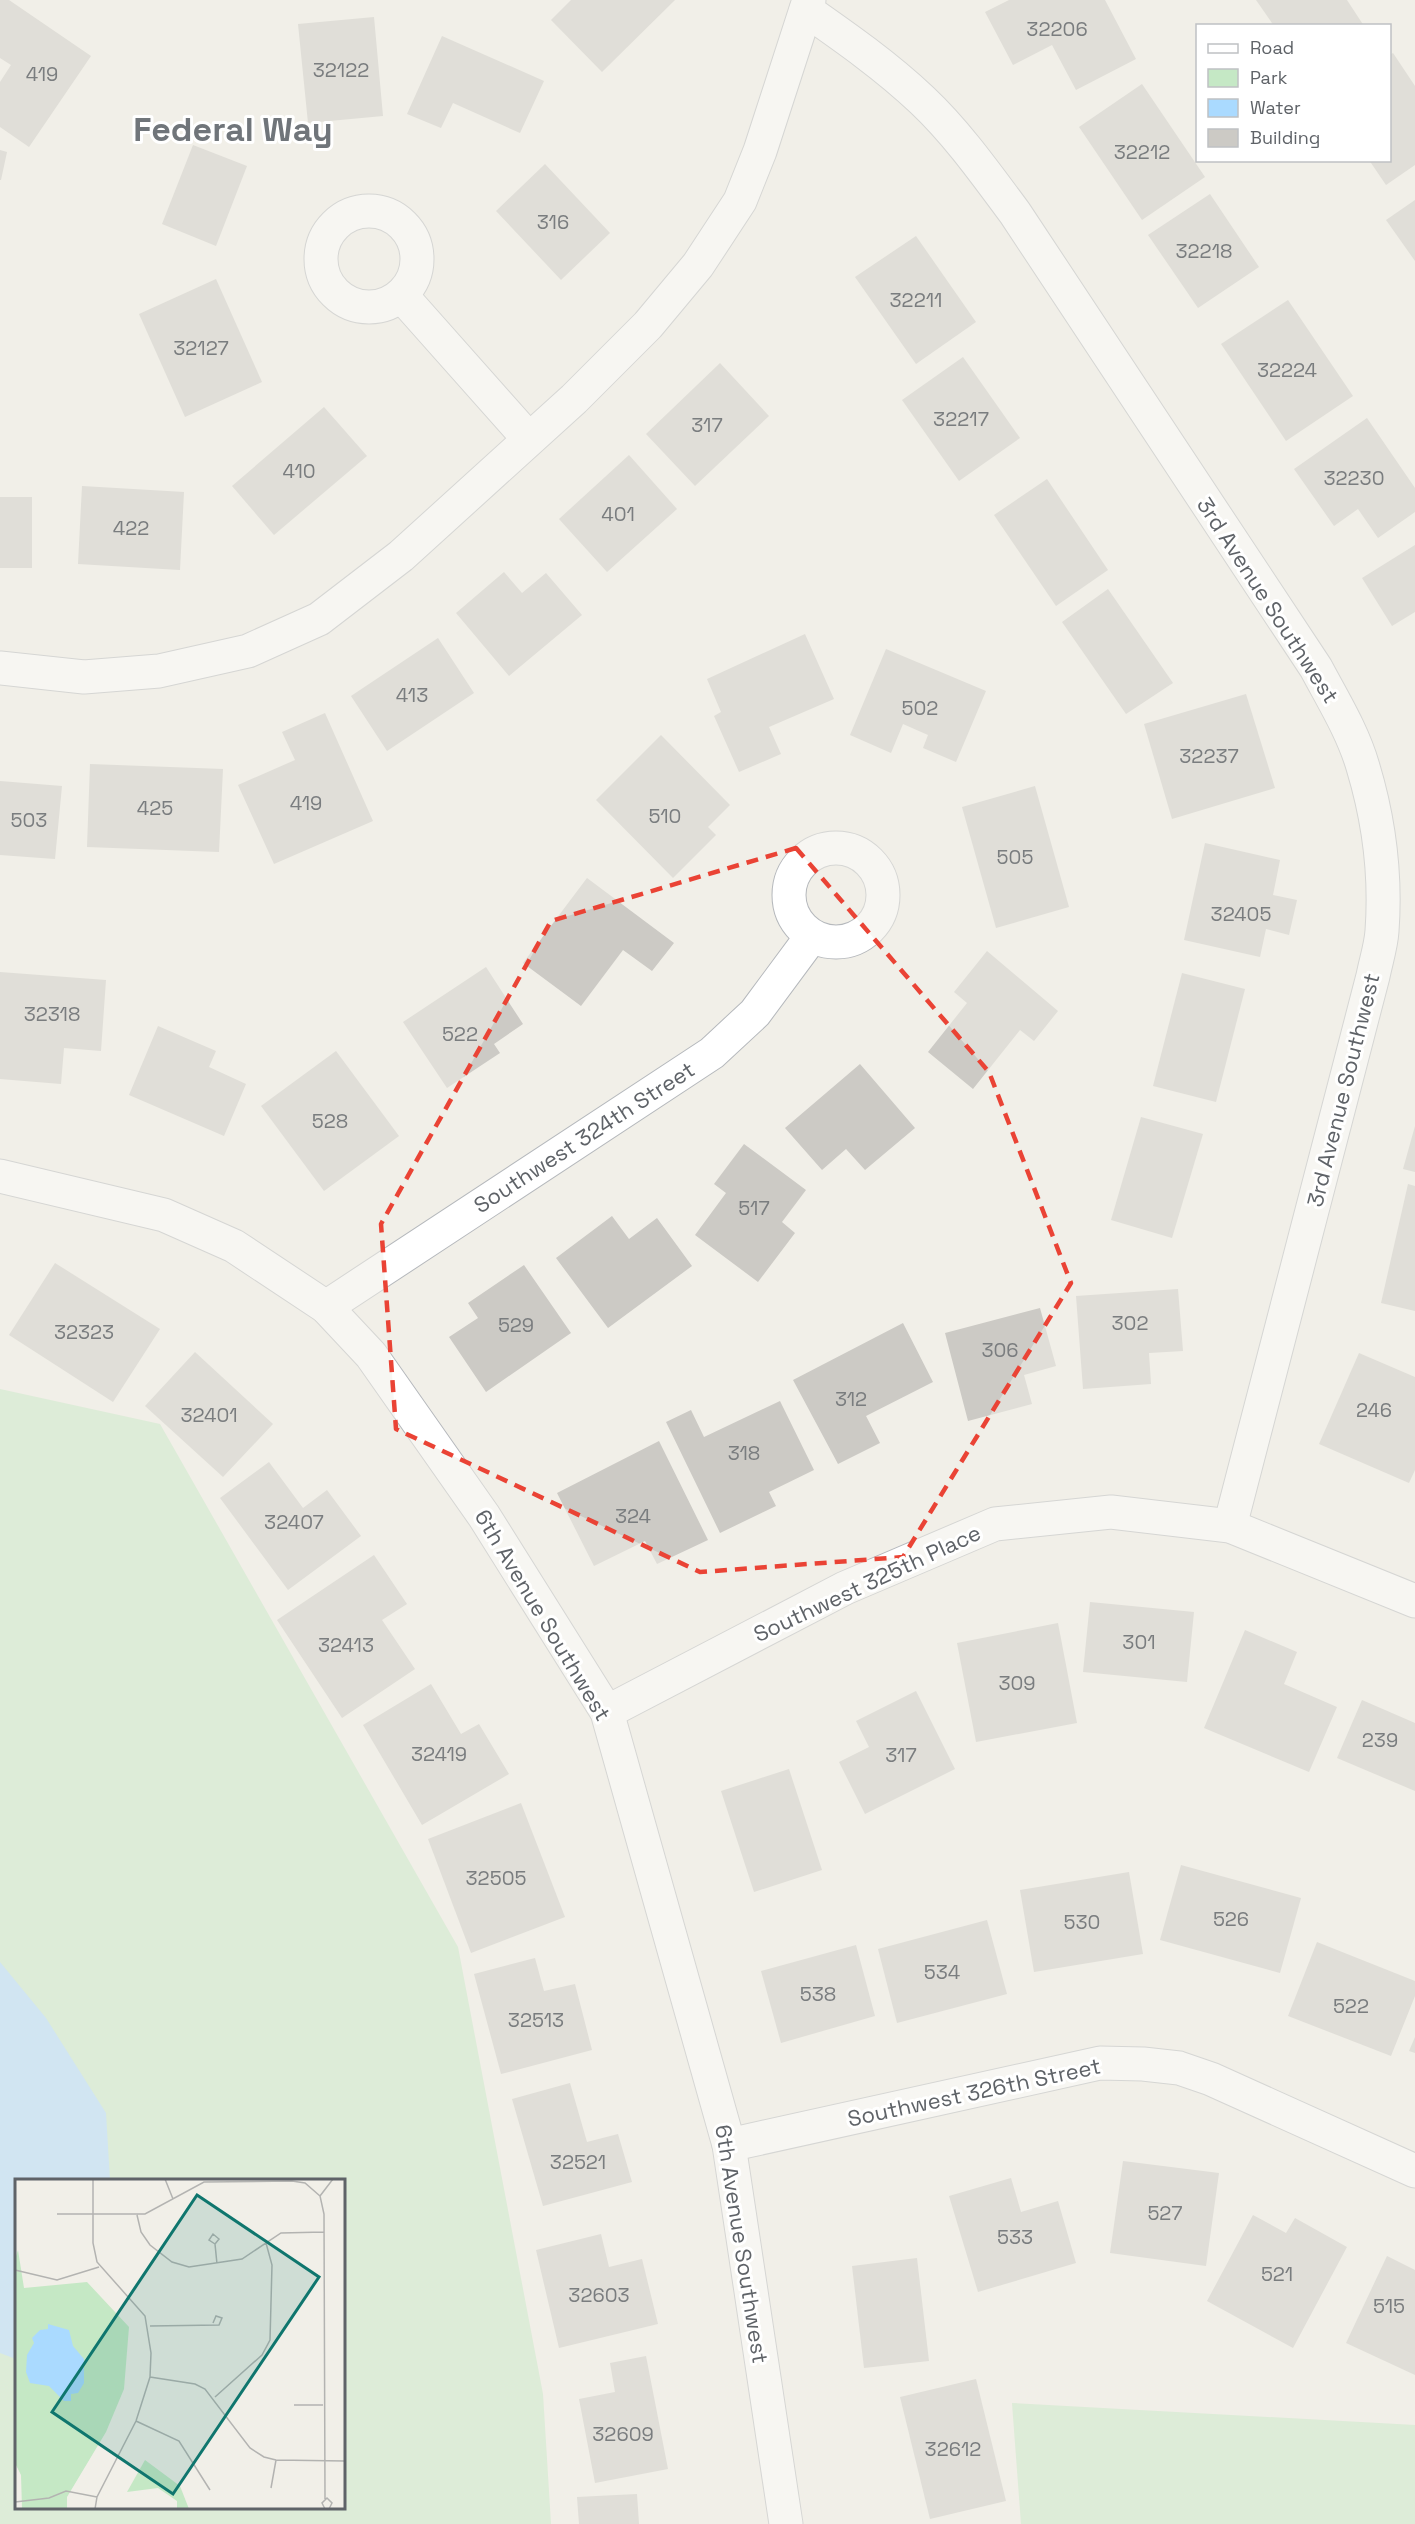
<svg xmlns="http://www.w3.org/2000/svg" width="1415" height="2524" font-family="'Space Grotesk',sans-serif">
<rect width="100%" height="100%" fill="#f1efe8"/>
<!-- green -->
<g fill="#c5e8c5" fill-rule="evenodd">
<path d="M0,1389l160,35 298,523 85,447 8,130h-551zM16,2180h328v328h-328z"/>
<path d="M1012,2403l403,22v99h-394z"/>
</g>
<!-- water -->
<path fill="#aadaff" d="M0,1962l46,56 60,95 4,67h-94v179l-16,-6z"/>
<!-- building -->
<g fill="#cccac5">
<path d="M0,0h9l82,56 -62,91 -29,-20v-45l11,-17 -11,-7z"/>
<path d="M571,0h104l-73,72 -51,-52z"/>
<path d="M1009,0h96l31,59 -60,31 -24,-45 -39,20 -28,-53z"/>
<path d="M1256,0h91l17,26h-90z"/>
<path d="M374,17l9,99 -75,7 -10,-99z"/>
<path d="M442,36l102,45 -24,52 -67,-30 -12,25 -34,-14z"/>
<path d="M1393,53l22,33v79l-29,20 -17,-25h21v-105z"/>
<path d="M1142,84l63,93 -63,43 -63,-93z"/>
<path d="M193,145l54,21 -31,80 -54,-22z"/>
<path d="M0,150l7,2 -6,28h-1z"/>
<path d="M545,164l65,69 -49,47 -65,-69z"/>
<path d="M1210,194l49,73 -61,41 -50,-73z"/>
<path d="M1415,200v61l-29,-41z"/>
<path d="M916,236l60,86 -60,42 -61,-87z"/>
<path d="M216,279l46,103 -77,35 -46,-103z"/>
<path d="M1288,300l65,96 -67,45 -65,-97z"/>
<path d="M963,357l57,81 -61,43 -57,-81z"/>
<path d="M720,363l49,53 -74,70 -49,-52z"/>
<path d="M324,407l43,49 -93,79 -42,-49z"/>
<path d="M1367,418l48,70v24l-37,26 -20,-29 -24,17 -40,-57z"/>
<path d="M629,455l48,54 -70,63 -48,-53z"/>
<path d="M1047,479l61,91 -52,36 -62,-91z"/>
<path d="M82,486l102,6 -4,78 -102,-6z"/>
<rect x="0" y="497" width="32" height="71"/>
<path d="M1415,545v67l-23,14 -30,-48z"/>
<path d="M504,572l18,21 24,-20 36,42 -73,61 -53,-63z"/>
<path d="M1108,589l65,94 -47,31 -64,-92z"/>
<path d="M805,634l29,65 -65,28 12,27 -42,18 -25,-56 7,-4 -14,-33z"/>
<path d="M438,638l36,55 -87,58 -36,-55z"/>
<path d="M886,649l100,42 -30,71 -33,-14 5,-13 -25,-11 -12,29 -41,-18z"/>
<path d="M1246,694l29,94 -103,31 -28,-95z"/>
<path d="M325,713l48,108 -99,43 -36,-79 57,-25 -13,-28z"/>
<path d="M661,735l69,70 -22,22 8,8 -43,43 -77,-78z"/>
<path d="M90,764l133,5 -4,83 -132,-5z"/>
<path d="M0,781l62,5 -7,73 -55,-4z"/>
<path d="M1035,786l34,121 -73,21 -34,-121z"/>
<path d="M1205,843l75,17 -7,35 24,5 -8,35 -23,-6 -6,28 -76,-17z"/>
<path d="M587,878l87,65 -22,28 -29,-21 -42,56 -58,-43z"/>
<path d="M987,951l71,60 -24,30 -14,-11 -47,59 -45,-37 39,-49 -13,-11z"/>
<path d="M486,967l37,57 -29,20 6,9 -53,35 -44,-66z"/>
<path d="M0,972l106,8 -5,71 -37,-3 -3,36 -61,-5z"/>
<path d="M1182,973l63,16 -29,113 -63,-16z"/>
<path d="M158,1026l58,25 -7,16 37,17 -22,52 -95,-41z"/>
<path d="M336,1051l63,85 -75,55 -63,-85z"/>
<path d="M860,1064l55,64 -50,42 -19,-21 -24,21 -37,-42z"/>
<path d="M1141,1117l62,17 -31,104 -61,-18z"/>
<path d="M1415,1126v46l-12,-3z"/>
<path d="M744,1144l62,46 -24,32 13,11 -37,49 -63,-47 31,-42 -12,-9z"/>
<path d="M1408,1184l7,2v125l-34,-8z"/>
<path d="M612,1216l17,23 28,-21 35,48 -84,62 -52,-70z"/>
<path d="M55,1263l105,66 -47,73 -104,-67z"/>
<path d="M524,1265l47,68 -85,59 -37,-55 29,-19 -10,-15z"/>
<path d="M1178,1289l5,62 -34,2 2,31 -68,5 -7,-93z"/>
<path d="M1040,1308l16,58 -32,9 8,29 -64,17 -23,-88z"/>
<path d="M903,1323l30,59 -67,34 14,27 -42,21 -45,-84z"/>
<path d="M195,1352l78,72 -50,53 -78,-71z"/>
<path d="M1359,1353l56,24v93l-6,13 -90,-39z"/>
<path d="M780,1401l34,69 -45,22 7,14 -56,27 -54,-111 25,-12 13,27z"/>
<path d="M659,1441l49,99 -51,24 -12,-23 -51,25 -37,-73z"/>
<path d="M269,1462l34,46 24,-18 34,46 -73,54 -68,-92z"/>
<path d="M374,1555l33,49 -25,16 33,49 -73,49 -65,-98z"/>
<path d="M1090,1602l104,10 -7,70 -104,-10z"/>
<path d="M1058,1623l19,100 -101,19 -19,-99z"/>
<path d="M1245,1630l52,22 -13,32 53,23 -28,65 -105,-44z"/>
<path d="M431,1684l30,50 18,-10 30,50 -87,51 -59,-100z"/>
<path d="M916,1691l39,78 -90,45 -26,-52 30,-15 -13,-26z"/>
<path d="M1362,1700l53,23v68l-78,-33z"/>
<path d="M789,1769l33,101 -68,22 -33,-101z"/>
<path d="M521,1803l44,114 -94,36 -43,-114z"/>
<path d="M1181,1865l120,33 -21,75 -120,-33z"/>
<path d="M1129,1872l14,82 -109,18 -14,-82z"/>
<path d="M987,1920l20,74 -110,29 -19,-74z"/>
<path d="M1317,1942l98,39v15l-24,60 -103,-40z"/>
<path d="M856,1945l19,71 -94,27 -20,-72z"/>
<path d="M535,1958l9,33 31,-7 17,66 -91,24 -27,-100z"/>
<path d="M1415,2037v16l-6,-2z"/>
<path d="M570,2083l17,59 31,-8 14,48 -89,24 -31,-107z"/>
<path d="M1123,2161l96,12 -13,93 -96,-13z"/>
<path d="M1011,2178l10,34 37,-11 18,62 -98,29 -29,-96z"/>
<path d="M1253,2215l33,18 9,-15 52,29 -54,101 -86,-47z"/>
<path d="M601,2234l8,33 33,-8 16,65 -99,24 -23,-98z"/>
<path d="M1387,2256l28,14v105l-69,-32z"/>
<path d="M917,2258l12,103 -65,7 -12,-102z"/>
<path d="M646,2356l22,113 -73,14 -16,-84 36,-7 -5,-29z"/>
<path d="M976,2379l30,122 -76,18 -30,-122z"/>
<path d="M637,2494l2,30h-60l-2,-27z"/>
</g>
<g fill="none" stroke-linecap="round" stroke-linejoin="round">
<defs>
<g id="minor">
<path d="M806,10c40,28 80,56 116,90 35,33 64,74 93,113l301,455c17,32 37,64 47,99 16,53 23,109 19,164 -1,15 -6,30 -9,45l-143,550"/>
<circle cx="369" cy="259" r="48"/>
<path d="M401,295l127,143"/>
<path d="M0,668l84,9 75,-6 89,-20 71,-32 82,-63 173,-157 74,-74 50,-60 42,-64 20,-50 49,-151"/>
<circle cx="836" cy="895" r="47"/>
<path d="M0,1176l164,39 70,31 92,61 45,48 113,161 123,196 122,433 57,379"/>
<path d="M326,1307l386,-254 43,-40 57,-77"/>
<path d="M607,1712l238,-124 150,-64 116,-12 119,14 185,75"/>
<path d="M729,2145l371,-82 43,1 36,4 32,11 204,92"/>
</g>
</defs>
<!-- minor casing -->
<use href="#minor" stroke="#b5b8bc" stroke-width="35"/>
<!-- minor -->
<use href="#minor" stroke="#fff" stroke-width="33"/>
</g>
<!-- marked area -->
<path d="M0 0H1415V2524H0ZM796,848l193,224 82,211 -168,274 -203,15 -304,-143 -15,-205 170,-303z" fill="#f1efe8" fill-opacity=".55" fill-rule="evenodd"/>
<path fill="none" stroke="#ea4335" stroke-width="4.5" stroke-dasharray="12 8" stroke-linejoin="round" d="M796,848l193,224 82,211 -168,274 -203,15 -304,-143 -15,-205 170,-303z"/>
<g text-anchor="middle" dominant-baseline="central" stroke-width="6" stroke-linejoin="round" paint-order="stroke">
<!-- number labels -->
<g font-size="20" fill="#7a7d7f">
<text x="1057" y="29">32206</text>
<text x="341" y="70">32122</text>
<text x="42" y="74">419</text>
<text x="1142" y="152">32212</text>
<text x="553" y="222">316</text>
<text x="1204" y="251">32218</text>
<text x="916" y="300">32211</text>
<text x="201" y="348">32127</text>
<text x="1287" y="370">32224</text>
<text x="961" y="419">32217</text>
<text x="707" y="425">317</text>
<text x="299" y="471">410</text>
<text x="1354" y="478">32230</text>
<text x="618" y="514">401</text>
<text x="131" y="528">422</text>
<text x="412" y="695">413</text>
<text x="920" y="708">502</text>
<text x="1209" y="756">32237</text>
<text x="306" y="803">419</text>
<text x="155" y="808">425</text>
<text x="665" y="816">510</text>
<text x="29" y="820">503</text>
<text x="1015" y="857">505</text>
<text x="1241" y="914">32405</text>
<text x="52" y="1014">32318</text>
<text x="460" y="1034">522</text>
<text x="330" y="1121">528</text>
<text x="754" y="1208">517</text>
<text x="1130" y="1323">302</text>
<text x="516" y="1325">529</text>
<text x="84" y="1332">32323</text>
<text x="1000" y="1350">306</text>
<text x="851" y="1399">312</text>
<text x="1374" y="1410">246</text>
<text x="209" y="1415">32401</text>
<text x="744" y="1453">318</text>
<text x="633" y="1516">324</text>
<text x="294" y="1522">32407</text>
<text x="1139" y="1642">301</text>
<text x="346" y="1645">32413</text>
<text x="1017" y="1683">309</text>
<text x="1380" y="1740">239</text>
<text x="439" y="1754">32419</text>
<text x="901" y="1755">317</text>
<text x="496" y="1878">32505</text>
<text x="1231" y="1919">526</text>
<text x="1082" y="1922">530</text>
<text x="942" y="1972">534</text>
<text x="818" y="1994">538</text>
<text x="1351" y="2006">522</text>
<text x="536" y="2020">32513</text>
<text x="578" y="2162">32521</text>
<text x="1165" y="2213">527</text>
<text x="1015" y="2237">533</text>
<text x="1277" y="2274">521</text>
<text x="599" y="2295">32603</text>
<text x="1389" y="2306">515</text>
<text x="623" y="2434">32609</text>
<text x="953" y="2449">32612</text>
</g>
<!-- street labels -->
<g font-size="22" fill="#5f6368" stroke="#fff">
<text transform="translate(1268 600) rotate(57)">3rd Avenue Southwest</text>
<text transform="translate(1343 1090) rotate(-76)">3rd Avenue Southwest</text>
<text transform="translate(584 1137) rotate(-33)">Southwest 324th Street</text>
<text transform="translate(867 1583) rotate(-25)">Southwest 325th Place</text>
<text transform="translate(543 1615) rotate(59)">6th Avenue Southwest</text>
<text transform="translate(974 2092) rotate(-12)">Southwest 326th Street</text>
<text transform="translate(742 2244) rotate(81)">6th Avenue Southwest</text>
</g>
<!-- town labels -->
<g font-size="34" font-weight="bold" fill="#70757a" stroke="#fff">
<text x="233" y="129">Federal Way</text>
</g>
</g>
<!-- overview -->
<g transform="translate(15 2179)">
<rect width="330" height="330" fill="#f1efe8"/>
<path d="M3,71l6,38 63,-6 42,45 -5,62 -18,43 -39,65v12h-45l-1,-34 -6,-12v-204zM130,281l35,26 9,23h-12v-8l-19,-13 -31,4z" fill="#c5e8c5"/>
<path d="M33,145l21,6 4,16 11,13v24l-6,10 -7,1v7h-7l-15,-15 -19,-3 -4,-11 1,-17 7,-12 -2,-5 8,-8 8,-1z" fill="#aadaff"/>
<path fill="none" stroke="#b3b3b1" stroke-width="1.5" d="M78,0v64l4,19 48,54 6,37 -1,24 -14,44 -39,76 -2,12M150,0l8,20M42,35h88l59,-32 88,-1 13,2 15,13M122,36l4,17 9,13 22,17 17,5 53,-8 39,-26 43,-1M200,65l-6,-4 4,-6 6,5 -4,5 2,20M0,91l42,10 42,-13M135,147l69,-1 3,-7 -6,-2 -3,7M135,198l45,7 10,5 45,59 14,9 12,3 69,1M200,218l47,-42 8,-15 2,-75 -6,-22M279,226h29M121,242l43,20 31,49M256,309l5,-28M310,320l-1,-285 -4,-18 13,-17M0,323l34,-4 17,-7 31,6M310,330l-3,-6 5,-5 5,5 -3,6"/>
<path fill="#0f766e" fill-opacity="0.15" stroke="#0f766e" stroke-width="3" d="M182,16l122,82 -146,217 -121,-82z"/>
<rect width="330" height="330" fill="none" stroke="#5f6368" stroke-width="3"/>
</g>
<!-- legend -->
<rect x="1196" y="24" width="195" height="138" fill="#ffffff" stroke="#bfc1c3" stroke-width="1.5"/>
<rect x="1208" y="44" width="30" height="9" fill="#ffffff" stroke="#bfc1c3" stroke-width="1.5"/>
<text x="1250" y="54" font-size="18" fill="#5f6368">Road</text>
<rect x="1208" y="69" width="30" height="18" fill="#c5e8c5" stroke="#bfc1c3" stroke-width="1.5"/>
<text x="1250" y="84" font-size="18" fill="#5f6368">Park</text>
<rect x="1208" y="99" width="30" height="18" fill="#aadaff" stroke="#bfc1c3" stroke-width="1.5"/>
<text x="1250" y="114" font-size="18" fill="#5f6368">Water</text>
<rect x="1208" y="129" width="30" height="18" fill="#cccac5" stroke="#bfc1c3" stroke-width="1.5"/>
<text x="1250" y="144" font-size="18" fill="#5f6368">Building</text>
</svg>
